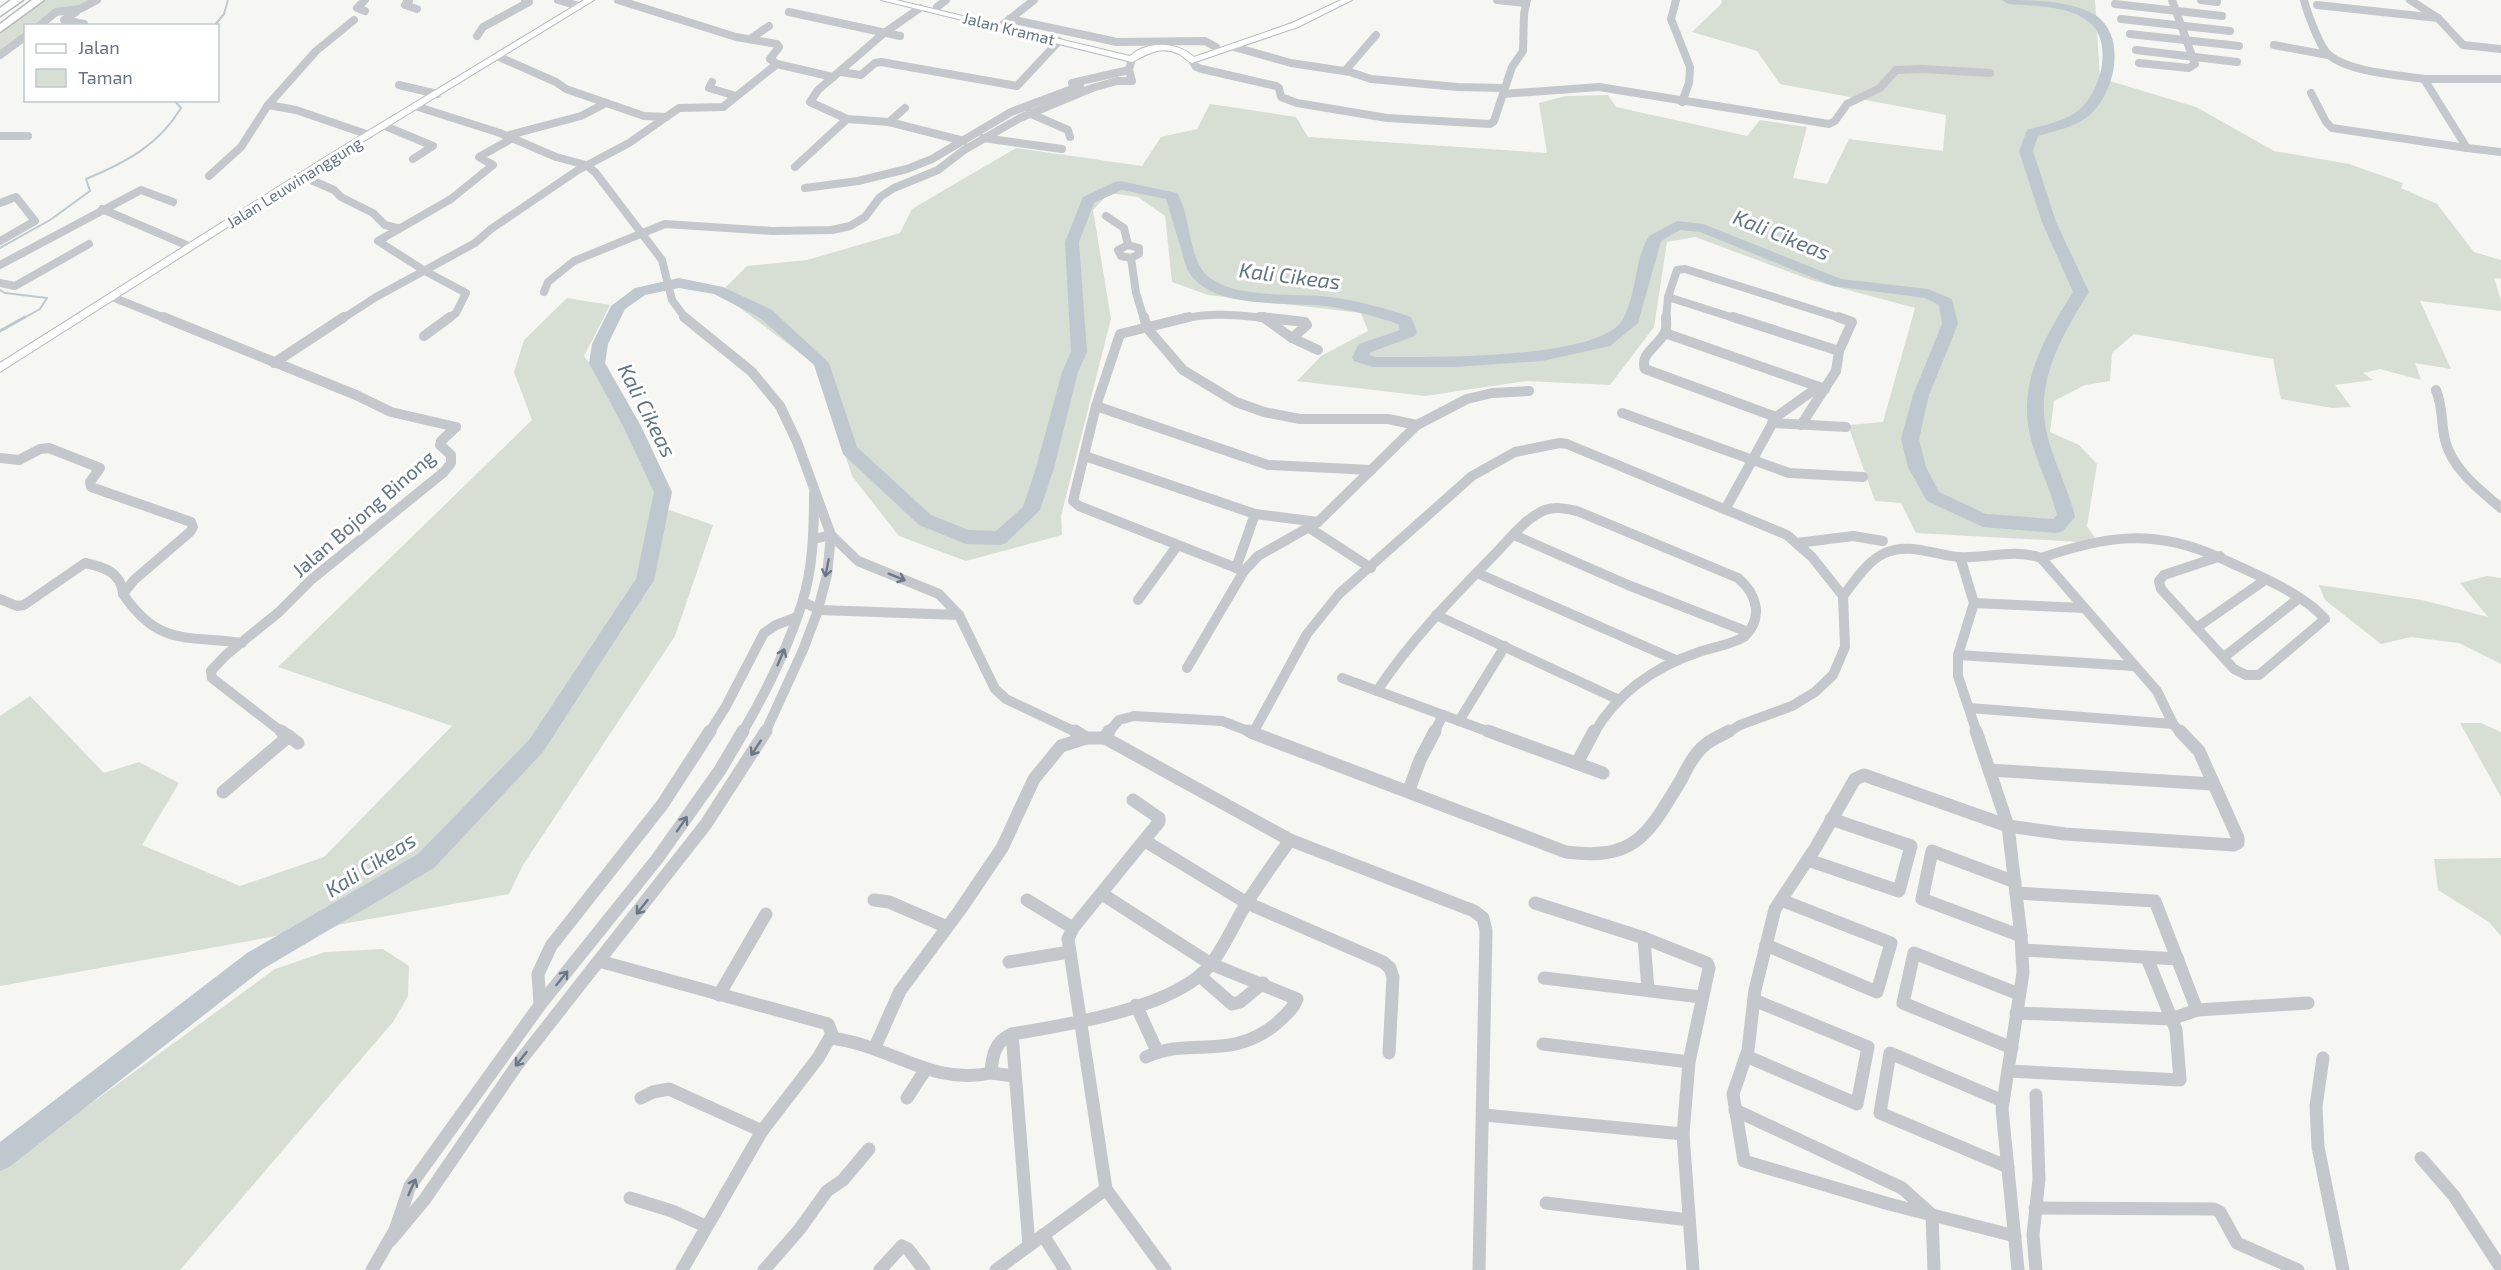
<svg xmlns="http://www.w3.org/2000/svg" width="2501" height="1270" font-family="'Exo 2',sans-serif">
<rect width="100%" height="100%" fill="#f6f7f3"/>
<!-- green -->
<g fill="#d7ded4">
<path d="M39,0h52c-11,9 -24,6 -36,11 -12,5 -16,14 -29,15l-1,7 -25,20v-24z"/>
<path d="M1722,0h373l5,78 96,29 78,44 75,13 54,19 -2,5 36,16 37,48 27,8v19l-7,-1 7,22v11l-81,-10 31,68 -36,-6 6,17 -41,-11 -17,4 10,7 -38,5 16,22 -19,1 -51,-9 -8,-40 -139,-25 -22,19 -2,28 -25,4 -31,16 -4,31 29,13 18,19 -10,62 11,17 -182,-10 -15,-30 -26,-2 -27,-76 35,-3 32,-114 -104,-28 -116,-43 -28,5 -13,85 -44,58 -84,-4 -101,15 -128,-15 24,-25 47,-25 -7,-18 -153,-18 -36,-13 -7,-66 -27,-19 -29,-4 -16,17 18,109 -50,197 1,19 -96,26 -67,-25 -47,-60 -36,-111 -96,-72 27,-27 60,-6 93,-27 12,-24 104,-61 126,18 19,-29 36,-8 13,-25 86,13 12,20 239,16 -8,-50 27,-7 42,-1 8,12 131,29 13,-16 47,7 -14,51 34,6 22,-45 94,12 3,-36 -166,-31 -23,-33 -65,-19 29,-28z"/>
<path d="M567,298l43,7 -26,51 58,77 21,75 50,17 -38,111 -152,229 -14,29 -509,92v-270l30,-20 74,77 35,-11 40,21 -37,62 98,41 84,-29 128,-131 -174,-59 254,-247 -18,-48 10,-32z"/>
<path d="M2487,576l14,2v86l-42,-21 -48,-6 -30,7 -56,-44 -6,-15 103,15 66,17 -28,-34z"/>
<path d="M2460,723h21l20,9v65z"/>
<path d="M2501,858v78l-12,-14 -51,-32 -4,-31z"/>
<path d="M383,949l26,17 -1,30 -15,26 -213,248h-180v-100l275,-201 50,-17z"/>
</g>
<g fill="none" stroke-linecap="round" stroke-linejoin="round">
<!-- stream-far1 -->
<g stroke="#bfc8ce" stroke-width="2">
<path d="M214,26l10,-12 4,-14"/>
<path d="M0,248l50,-28 40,-29 -4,-12c39,-16 73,-34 95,-71l-7,-8"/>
<path d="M0,290l5,3 42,5 -7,11 -18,10"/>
</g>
<!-- stream -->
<path stroke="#bfc8ce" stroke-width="3" d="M0,331l25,-14"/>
<!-- river -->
<path fill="#bfc8ce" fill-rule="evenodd" d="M2002,0c29,0 70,0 95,16 31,23 17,82 -11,102 -14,10 -32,13 -48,18l-5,15 23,71 33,70c-28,45 -56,92 -41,146 7,27 21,52 27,79l-12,14 -6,2 -74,-6 -56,-26 -3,-5 -16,-29 -7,-28 12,-44 29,-71 -3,-19 -14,-7 -92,-12 -133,-54 -20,-2 -19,11 -23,82 -28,23 -68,15 -87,6h-82l-19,-6 -2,-4 7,-13 41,-14 -2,-6c-23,-8 -48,-14 -72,-18 -40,-5 -117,5 -139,-37l-21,-70 -44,-9 -28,13 -15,39 8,110 -9,20 -24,96 -14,42 -34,33 -6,2 -34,-1 -47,-19 -76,-71 -29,-89 -54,-47 -46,-24 -35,-6 -34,7 -20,14 -17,35 -3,19 36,63 31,66 -18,88 -111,172 -109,116 -171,101 -254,198 -9,4v-29l247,-189 171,-99 111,-114 107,-161 18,-87 -31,-66 -34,-63 3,-19 19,-38 24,-18 44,-10 44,9 49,23 57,53 28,84 74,68 37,15 28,1 27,-24 13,-39 26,-96 9,-20 -6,-110 18,-45 32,-15 5,-1 57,12c13,21 12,60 26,78 23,30 94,21 128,26 27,4 54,11 80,20l6,15 -2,4 -44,16 -2,3 6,2c45,0 226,4 248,-38 14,-25 11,-59 26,-83l28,-15 26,3 138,55 87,10 24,10 6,25 -29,71 -10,44 7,28 13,25 47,22 67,5 4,-4 -3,-10c-6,-22 -17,-43 -23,-66 -15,-55 14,-102 42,-147l-31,-70 -23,-71 8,-21c16,-5 35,-8 48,-17 25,-16 40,-70 14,-91 -20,-17 -57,-16 -81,-18z"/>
<defs>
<g id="major">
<path d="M584,0h10l-261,160 -333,212v-9l327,-207z"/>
<path d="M881,0h15l234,56c17,-15 47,-15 64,1l98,-34 49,-23h11l-54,27 -106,36c-5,-2 -8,-6 -13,-9 -18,-9 -31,0 -47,8z"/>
</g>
<g id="highway">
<path d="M11,0h12l-23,16v-8z"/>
<path d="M32,0h12l-44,32v-8z"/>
</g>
</defs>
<!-- major casing -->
<use href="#major" stroke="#b7bbbf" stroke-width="2"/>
<!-- highway casing -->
<use href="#highway" stroke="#b7babd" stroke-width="3"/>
<!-- minor-far2 -->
<g stroke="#c4c7cb" stroke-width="8">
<path d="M365,0l-8,8 8,3"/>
<path d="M407,0l2,1 -4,4 12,4"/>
<path d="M558,0l21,6"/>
<path d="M618,0l118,37 41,7 2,3 -9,12 7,5 56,13"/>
<path d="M1497,0l29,3"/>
<path d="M1676,0l-5,19 19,48 -1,16 -7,19"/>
<path d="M2201,0l16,2"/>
<path d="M2304,0c3,12 16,48 25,55 20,17 69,20 95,24l43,69 34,4"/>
<path d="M2410,0l28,18 25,27 38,4"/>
<path d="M2115,4l107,12"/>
<path d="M2317,5l121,13"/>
<path d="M937,7l9,-7"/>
<path d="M920,8l-36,25 -66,57 -8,12 37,17 42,3 75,19"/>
<path d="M76,12l-12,8 20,4"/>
<path d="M789,12l111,24"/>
<path d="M1010,19l107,23 88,-1 11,6"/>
<path d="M2121,19l109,12"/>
<path d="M354,20l-38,31 -48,54 28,5 73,25"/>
<path d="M39,26l17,-14 24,-3 17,-9"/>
<path d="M1001,26l33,-26"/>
<path d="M2130,34l109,12"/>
<path d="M477,36l6,-9 46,-25 -4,-2"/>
<path d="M750,39l19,-13"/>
<path d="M2274,45l54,10"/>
<path d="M1234,47l57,16 59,9 21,7 86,8 46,1"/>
<path d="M2136,50l101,12"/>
<path d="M0,55l26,-19"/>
<path d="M499,57l57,25 10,7 78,27 22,1"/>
<path d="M1192,60l4,7 6,2 74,17 3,2 2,9 16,6 90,15 103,6 4,-3 18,-54 11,-16 1,-37 3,-14"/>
<path d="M2139,63l50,5 6,-4 -23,-64"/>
<path d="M1345,71l31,-36"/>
<path d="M840,72l21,3 14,-12 6,-1 136,24 42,-45"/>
<path d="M2424,79h77"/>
<path d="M712,82l-3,6 27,8"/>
<path d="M1072,83l57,-13"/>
<path d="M399,85l38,9"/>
<path d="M2311,93l15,29 6,6 135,20"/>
<path d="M1503,94l96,-7 230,37 6,-3 12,-17 33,-16 16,-18 26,-1 68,4"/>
<path d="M415,106l85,27 56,24 30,8 9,7 67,88 10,40 14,19"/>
<path d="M1029,113l39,17 2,7"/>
<path d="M889,122l16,-14"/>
<path d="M385,126l48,20 -20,13"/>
<path d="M0,136h28"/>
<path d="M506,136l75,-20 25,-13"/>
<path d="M983,138l79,11"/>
<path d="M795,167l52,-48"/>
<path d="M209,176l32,-29 27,-42"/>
<path d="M302,176l32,14 7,7 32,16 12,12 12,3"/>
<path d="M805,188l53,-7 49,-12 25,-10 79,-47 69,-26"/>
<path d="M0,203l16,-6 19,24 -35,20"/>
<path d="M102,209l89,38"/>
<path d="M1106,216l18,12 4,17"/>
<path d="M1128,245l11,3v6l-8,4 -10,-2 -3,-6z"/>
<path d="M1131,258l5,35 8,26"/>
<path d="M0,265l141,-75 32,12"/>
<path d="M0,283l15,3 74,-42"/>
<path d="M544,292l4,-10 26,-21 91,-37 107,7 60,-1 18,-4 15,-9 15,-20 14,-9 44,-18 26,-20 56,-32 72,-30 25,-7h15l-3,-11 3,-11"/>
<path d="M112,297l55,22"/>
<path d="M1668,297l69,22"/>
<path d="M1262,317l3,2"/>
<path d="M342,319l34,-22 99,-54 16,-14 87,-59 51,-27 50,-35 44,-1 54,-43"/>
<path d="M448,319l8,-6 10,-20 -41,-22 -47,-30 73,-42 42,-34 -14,-8 32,-18"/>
<path d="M1183,319c31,-8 61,-3 92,0"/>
<path d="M1666,319l2,-22 9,-27 8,-1 158,50"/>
</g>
<!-- minor-far1 -->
<g stroke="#c4c7cb" stroke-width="10">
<path d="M163,317l193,78 35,17 65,15"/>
<path d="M684,317l68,55 28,34 17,36 34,93 -4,40 -10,38 -14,37 -38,83"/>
<path d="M1144,317l3,11 36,42 53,32 28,10 36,7h88l29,6"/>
<path d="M1189,317l-69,17 -24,72 -23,95 6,5 165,65"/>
<path d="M1260,317l45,5 2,3 -15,13"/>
<path d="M1263,317l29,21 26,12"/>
<path d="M1666,317c0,5 1,11 -1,15 -5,13 -26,21 -20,37l131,48"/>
<path d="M1733,317l106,34"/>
<path d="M1665,333l160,56"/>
<path d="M424,336l26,-19"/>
<path d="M274,363l70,-46"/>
<path d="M2436,390c7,17 5,33 9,50 7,29 35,50 56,68"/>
<path d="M1096,406l172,59 103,5"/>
<path d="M1622,413l167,60 74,4"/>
<path d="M1772,423l74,4"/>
<path d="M1801,425l35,-54 3,-20 13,-29 -14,-5"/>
<path d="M1085,456l170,58 63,8"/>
<path d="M0,458l19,2 21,-11 9,-1 51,20 -10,14 1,5 100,35 2,5 -3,5 -56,48 -11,14c36,53 63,41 119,49"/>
<path d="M1726,508l50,-91 42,-30"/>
<path d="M1308,527l63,41"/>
<path d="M1514,535l114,50 120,47"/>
<path d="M814,539l17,-4 27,26 81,33 20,21 36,74 11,10 72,34"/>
<path d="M1797,543l56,-7 30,5"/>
<path d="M1960,557l14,46 -16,52v21l19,57"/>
<path d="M2218,557c31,14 85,36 107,62l-66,56h-13l-12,-6 -73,-80 -2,-8 5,-6z"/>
<path d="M2218,557l2,-1"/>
<path d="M2041,558c63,-22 113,-30 177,-1"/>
<path d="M1236,568l19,-54"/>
<path d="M1477,573l199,87"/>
<path d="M1843,596c12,-15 24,-35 42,-43 24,-11 49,2 73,4 29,2 55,-9 83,1l116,133 16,33 8,9"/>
<path d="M0,599l17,7 7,-1 61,-42c19,4 36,9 38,31"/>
<path d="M1138,600l39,-54"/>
<path d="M803,602l17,8 139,5"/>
<path d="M1974,603l110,5"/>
<path d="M1436,615l181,84"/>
<path d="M2196,628l69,-48"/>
<path d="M1958,655l176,11"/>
<path d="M2224,657l74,-58"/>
<path d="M1187,668l57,-97 14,-15 60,-34 99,-97 50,-26 25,-6 37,-2"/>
<path d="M1342,678l150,55"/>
<path d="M1377,691c33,-50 75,-93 117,-136 15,-15 31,-37 51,-45 11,-4 22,-1 32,1l161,67c19,16 26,40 6,59 -14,8 -30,10 -45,15 -45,15 -81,40 -105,81"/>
<path d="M1969,708l204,16"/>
<path d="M1459,721l46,-75"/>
<path d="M283,733l-71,-55 -1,-7 15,-16 53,-43 33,-33 132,-107 7,-9v-8l-11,-10 1,-4 15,-14"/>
<path d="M709,733l16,-25 39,-75 12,-8 21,-8"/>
<path d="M742,733c24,-41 46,-85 60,-130 11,-34 12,-73 12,-109"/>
<path d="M1108,733l11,-13 15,-4 88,5 31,12"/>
<path d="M1253,733l54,-99 32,-40 133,-118 43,-24 45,-9 7,1 220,91 25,22 31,39 2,51 -12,28 -18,17 -23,14 -52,19 -13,8"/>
<path d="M1434,733l9,-18"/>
</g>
<!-- minor -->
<g stroke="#c4c7cb" stroke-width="13">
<path d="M281,731l17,12"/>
<path d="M1075,731l11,7h19l185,102 184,71 9,7 3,13 -7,339"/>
<path d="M1249,731l4,2"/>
<path d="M1488,731l115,42"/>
<path d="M1976,731l32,95 13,110 2,37 -21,136 16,161"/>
<path d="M1253,733l313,119c70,9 82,-18 115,-72 6,-12 13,-26 24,-35 6,-6 16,-9 24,-14"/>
<path d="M1105,738l4,-7"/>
<path d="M1577,763l17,-32"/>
<path d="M1989,770l224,14"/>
<path d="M1409,790l11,-30 15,-29"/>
<path d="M223,792l66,-56"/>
<path d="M1133,800l26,18v4l-86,106 -5,11 38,250 59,81"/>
<path d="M1145,841l102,62 136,59 7,6 3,9 -4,76"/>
<path d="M1808,860l91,31 12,-45 -80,-27"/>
<path d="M2015,882l-83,-31 -10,48 99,37"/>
<path d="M2016,893l139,8 42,109 111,-7"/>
<path d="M1102,894l109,70 86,35c-4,11 -13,17 -21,25 -47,38 -86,12 -130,33"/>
<path d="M874,900l15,2 58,25"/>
<path d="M1027,900l46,28"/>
<path d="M1535,903l109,35 63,25 2,5 -20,94 -6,72 10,136"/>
<path d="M1644,938l4,52"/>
<path d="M1766,945l111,47 14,-49 -110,-43"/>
<path d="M2022,950l156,9"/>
<path d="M599,961l229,63 4,10 -14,24 -56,73 -80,139"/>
<path d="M1009,962l60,-10"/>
<path d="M1200,976l32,28 8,-2 23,-19"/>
<path d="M1544,978l157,19"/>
<path d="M719,995l47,-81"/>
<path d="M540,1005l-2,-31 13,-28 111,-141 48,-74"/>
<path d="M1136,1005l21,46"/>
<path d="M2016,1013l155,6 26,-9"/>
<path d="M831,1038c59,7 99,48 160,35 1,-17 4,-32 21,-39"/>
<path d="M1543,1044l146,18"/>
<path d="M875,1047l25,-56 60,-81 42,-62 32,-69 27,-33 25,-8"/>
<path d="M2012,1048l-109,-45 11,-50 105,41"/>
<path d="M1746,1056l111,48 11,-57 -114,-47"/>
<path d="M2323,1058l-7,48 2,41 25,123"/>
<path d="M2008,1071l172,9 -4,-50 -29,-72"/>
<path d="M991,1073l23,3"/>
<path d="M2036,1095l3,84 -6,56 3,35"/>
<path d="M641,1098l12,-6 16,-3 93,42"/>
<path d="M907,1098l19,-29"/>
<path d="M2003,1101l-113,-48 -10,60 128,54"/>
<path d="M1735,1110l167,78 30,27 2,55"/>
<path d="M1484,1115l199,19"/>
<path d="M2421,1158l33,38 47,72"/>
<path d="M630,1198l42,13 33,15"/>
<path d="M1546,1203l143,17"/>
<path d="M2035,1208l179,1 6,3 17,31 61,27"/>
<path d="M1043,1235l22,35"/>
<path d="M2015,1236l-126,-32 -145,-43 -11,-67 15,-44 7,-60 20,-81 41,-62 39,-68 9,-4 144,51 57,8 169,11 4,-2v-5l-39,-87 -19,-20"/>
<path d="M390,1241l35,-42 92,-134 189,-241 60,-93"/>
<path d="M1029,1245l-17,-211c54,-9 165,-26 199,-70 14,-18 23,-40 35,-60 14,-22 29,-43 44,-64"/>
<path d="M372,1270l23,-40 15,-44 130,-181 117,-146 63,-89 23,-39"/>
<path d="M764,1270l35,-40 28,-39 16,-11 26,-31"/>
<path d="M880,1270l22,-24 6,3 16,21"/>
<path d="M996,1270l110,-81"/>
</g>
<!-- major -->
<use href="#major" fill="#fff" fill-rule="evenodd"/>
<!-- highway -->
<use href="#highway" fill="#fff" fill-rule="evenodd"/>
</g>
<!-- one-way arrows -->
<defs><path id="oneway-shaft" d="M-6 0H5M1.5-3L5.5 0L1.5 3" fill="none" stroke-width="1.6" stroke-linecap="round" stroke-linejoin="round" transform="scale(1.5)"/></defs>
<g stroke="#6a7888">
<use href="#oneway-shaft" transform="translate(827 568) rotate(101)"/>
<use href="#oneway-shaft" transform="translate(897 577) rotate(22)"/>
<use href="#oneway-shaft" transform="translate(781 657) rotate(-67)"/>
<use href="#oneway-shaft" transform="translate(756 748) rotate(123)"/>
<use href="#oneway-shaft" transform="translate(682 824) rotate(-55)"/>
<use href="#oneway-shaft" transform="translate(642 907) rotate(128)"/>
<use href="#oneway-shaft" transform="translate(562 978) rotate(-51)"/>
<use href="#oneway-shaft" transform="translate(521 1059) rotate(128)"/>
<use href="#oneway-shaft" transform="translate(412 1187) rotate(-66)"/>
</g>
<g text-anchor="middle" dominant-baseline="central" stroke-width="6" stroke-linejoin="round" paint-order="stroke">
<!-- far-street labels -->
<g font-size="16" fill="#657485" stroke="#fff">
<text transform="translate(1009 28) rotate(14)">Jalan Kramat</text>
<text transform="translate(294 182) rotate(-32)">Jalan Leuwinanggung</text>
</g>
<!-- street labels -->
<g font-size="20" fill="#657485" stroke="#fff">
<text transform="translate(363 513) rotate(-41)">Jalan Bojong Binong</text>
</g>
<!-- water labels -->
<g font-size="21" font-style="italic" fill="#607581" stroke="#fff">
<text transform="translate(1782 234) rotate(22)">Kali Cikeas</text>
<text transform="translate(1290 275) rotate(7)">Kali Cikeas</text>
<text transform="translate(648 410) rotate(63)">Kali Cikeas</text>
<text transform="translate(370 864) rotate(-32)">Kali Cikeas</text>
</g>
</g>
<!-- legend -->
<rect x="24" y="24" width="195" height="78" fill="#ffffff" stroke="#c1c7ce" stroke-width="1.5"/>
<rect x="36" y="44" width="30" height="9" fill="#ffffff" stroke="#c1c7ce" stroke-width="1.5"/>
<text x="78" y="54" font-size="18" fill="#657485">Jalan</text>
<rect x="36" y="69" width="30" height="18" fill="#d7ded4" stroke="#c1c7ce" stroke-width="1.5"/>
<text x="78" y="84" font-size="18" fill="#657485">Taman</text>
</svg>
